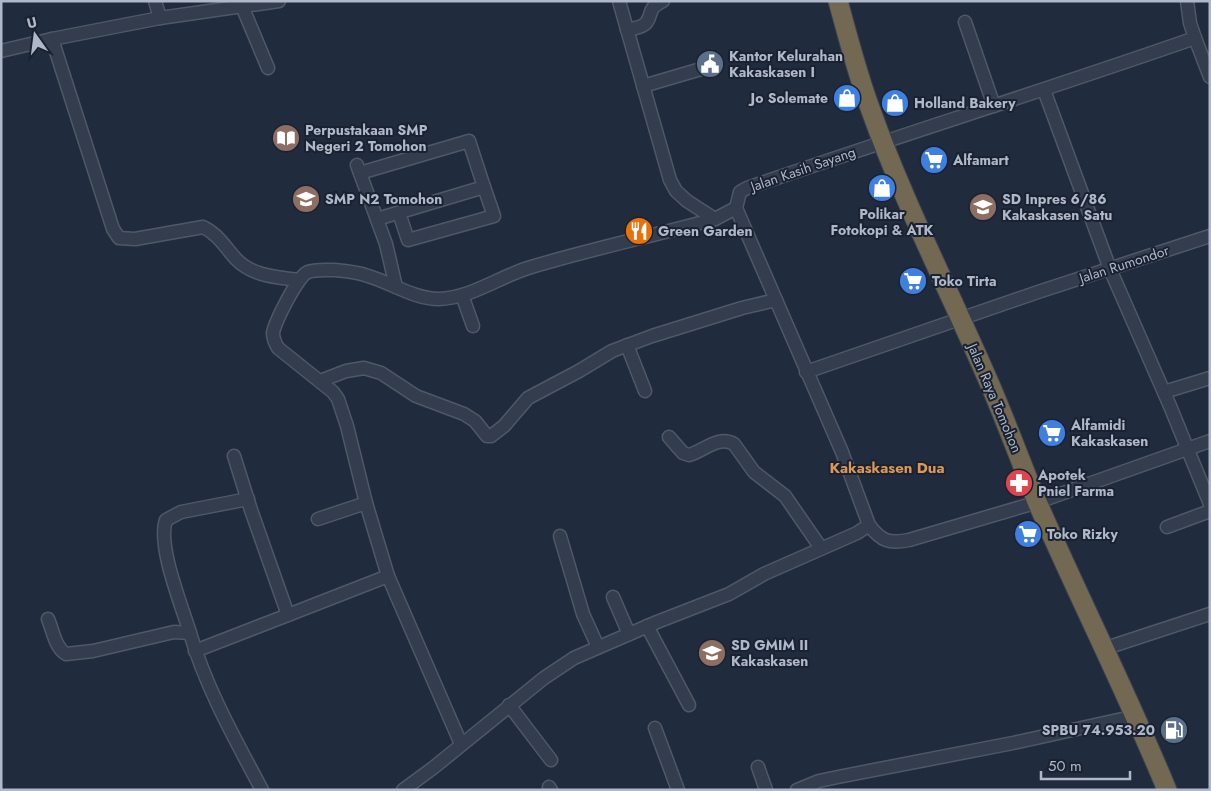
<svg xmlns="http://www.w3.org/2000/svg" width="1211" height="791" font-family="Jost,sans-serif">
<rect width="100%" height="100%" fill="#202b3d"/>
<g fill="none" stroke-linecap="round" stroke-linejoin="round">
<defs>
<g id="minor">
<path d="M155,1l5,17"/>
<path d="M619,1l51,179 6,11 11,10 28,18 21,-11"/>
<path d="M1187,1l3,22 5,15"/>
<path d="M242,6l26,62"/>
<path d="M965,22l29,84"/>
<path d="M627,30c6,-2 15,-2 19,-7 8,-10 0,-14 17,-22"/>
<path d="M52,39l61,190 6,9 16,1 68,-12c15,7 22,20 33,32 16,17 40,18 62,21"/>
<path d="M1,51l51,-12 108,-21 119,-17"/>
<path d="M643,86l58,-17"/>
<path d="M1044,90l66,179 60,137 40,98"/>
<path d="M357,165l29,79 10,43"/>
<path d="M360,173l109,-32 15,46 -107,32"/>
<path d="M399,213l9,27 86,-24 -10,-29"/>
<path d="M462,295l11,31"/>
<path d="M627,345l18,46"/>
<path d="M806,372l232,-80 172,-56"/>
<path d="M320,381l26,-10 18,-3 17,5 35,23 48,18 11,7 12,15h4l13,-10 24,-28 51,-27 33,-20 40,-15 90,-28 34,-8"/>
<path d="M1164,392l46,-14"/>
<path d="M669,437l14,16 6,2c15,-4 29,-20 45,-11l20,28 31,24 36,52"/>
<path d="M234,456l17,54 37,105 100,-39"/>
<path d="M318,519l48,-16"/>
<path d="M869,525l-27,-73 -106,-244 4,-16 7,-4c148,-51 299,-98 448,-150l15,39"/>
<path d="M1167,527l43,-16"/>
<path d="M560,536l23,78 15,33"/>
<path d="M613,597l16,37"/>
<path d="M48,619c5,12 7,28 18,35l27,-3 81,-19 16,1c16,55 45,106 72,157"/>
<path d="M647,626l42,79"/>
<path d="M190,633c-8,-27 -33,-87 -24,-113l15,-8 67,-13"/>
<path d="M1103,649l107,-35"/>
<path d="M195,651l93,-36"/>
<path d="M509,705l42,55"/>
<path d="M655,728l23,62"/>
<path d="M461,744l-73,-168 -22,-73 -19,-77 -9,-27 -5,-7 -55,-44c-3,-5 -5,-9 -5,-15 2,-11 25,-58 35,-61 7,-3 18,-2 26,-2 11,1 23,2 34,6 24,7 46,23 71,23 32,-1 60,-22 89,-31 62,-19 125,-32 187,-49"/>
<path d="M758,767l8,23"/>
<path d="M549,787l2,3"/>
<path d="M403,790l30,-22 111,-90 30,-20 83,-36 72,-28 35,-20 93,-41 12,-8c12,16 20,19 40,15l129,-38 172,-61"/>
<path d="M797,790l22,-9 19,-4 175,-34 123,-27"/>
</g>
<path id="highway" d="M838,1c10,36 19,72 32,107 33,93 79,182 118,272 18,41 33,83 50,124 42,96 89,189 129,286"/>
</defs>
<!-- minor casing -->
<use href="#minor" stroke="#4f5867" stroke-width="15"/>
<!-- highway casing -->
<use href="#highway" stroke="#3c4554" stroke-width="21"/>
<!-- minor -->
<use href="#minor" stroke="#343d4d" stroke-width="12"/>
<!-- highway -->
<use href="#highway" stroke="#736851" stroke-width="19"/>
</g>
<!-- icons -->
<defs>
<symbol id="civic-disc" viewBox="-11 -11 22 22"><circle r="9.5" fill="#5c6f8a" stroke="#1a2231"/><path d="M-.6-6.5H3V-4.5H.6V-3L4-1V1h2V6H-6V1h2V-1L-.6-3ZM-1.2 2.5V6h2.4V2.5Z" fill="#fff"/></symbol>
<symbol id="shop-disc" viewBox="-11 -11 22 22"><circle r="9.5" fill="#3f7fe0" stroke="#1a2231"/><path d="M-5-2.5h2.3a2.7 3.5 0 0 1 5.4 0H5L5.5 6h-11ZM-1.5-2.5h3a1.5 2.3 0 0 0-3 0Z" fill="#fff"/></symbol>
<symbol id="library-disc" viewBox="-11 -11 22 22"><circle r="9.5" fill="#8d6e63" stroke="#1a2231"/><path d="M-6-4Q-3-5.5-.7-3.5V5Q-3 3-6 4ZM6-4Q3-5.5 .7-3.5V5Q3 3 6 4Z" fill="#fff"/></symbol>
<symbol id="supermarket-disc" viewBox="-11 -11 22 22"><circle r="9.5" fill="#3f7fe0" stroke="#1a2231"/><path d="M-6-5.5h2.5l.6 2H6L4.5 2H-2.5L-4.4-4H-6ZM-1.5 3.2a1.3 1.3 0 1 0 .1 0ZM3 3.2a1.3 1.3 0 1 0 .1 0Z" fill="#fff"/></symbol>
<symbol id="school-disc" viewBox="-11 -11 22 22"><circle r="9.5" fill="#8d6e63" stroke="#1a2231"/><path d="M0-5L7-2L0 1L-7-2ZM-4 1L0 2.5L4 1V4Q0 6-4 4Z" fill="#fff"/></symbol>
<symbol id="restaurant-disc" viewBox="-11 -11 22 22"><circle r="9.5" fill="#e8710a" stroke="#1a2231"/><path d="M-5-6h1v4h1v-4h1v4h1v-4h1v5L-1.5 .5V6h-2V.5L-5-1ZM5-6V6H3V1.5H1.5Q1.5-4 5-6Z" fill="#fff"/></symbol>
<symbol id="pharmacy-disc" viewBox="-11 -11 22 22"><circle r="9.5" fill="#e0444e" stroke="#1a2231"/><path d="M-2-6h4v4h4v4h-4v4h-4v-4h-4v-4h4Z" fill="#fff"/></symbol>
<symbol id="fuel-disc" viewBox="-11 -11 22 22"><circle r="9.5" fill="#5c6f8a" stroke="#1a2231"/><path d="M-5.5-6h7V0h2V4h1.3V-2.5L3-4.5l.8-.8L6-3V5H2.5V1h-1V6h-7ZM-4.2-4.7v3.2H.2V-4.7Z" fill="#fff"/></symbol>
</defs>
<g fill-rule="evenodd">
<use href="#civic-disc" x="694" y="48" width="32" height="32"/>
<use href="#shop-disc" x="831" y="82" width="32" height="32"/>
<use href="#shop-disc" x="879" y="87" width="32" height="32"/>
<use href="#library-disc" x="270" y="122" width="32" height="32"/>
<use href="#supermarket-disc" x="918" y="144" width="32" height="32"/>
<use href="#shop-disc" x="866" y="172" width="32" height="32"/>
<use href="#school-disc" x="290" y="183" width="32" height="32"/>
<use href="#school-disc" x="967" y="191" width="32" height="32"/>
<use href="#restaurant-disc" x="623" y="215" width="32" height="32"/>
<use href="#supermarket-disc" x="897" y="265" width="32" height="32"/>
<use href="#supermarket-disc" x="1036" y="417" width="32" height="32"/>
<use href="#pharmacy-disc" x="1003" y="467" width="32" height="32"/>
<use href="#supermarket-disc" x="1012" y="518" width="32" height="32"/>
<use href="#school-disc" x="696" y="637" width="32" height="32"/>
<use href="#fuel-disc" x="1158" y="714" width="32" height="32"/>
</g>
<g text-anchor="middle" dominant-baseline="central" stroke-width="4" stroke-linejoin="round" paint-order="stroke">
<!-- poi labels -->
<g font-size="14" font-weight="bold" fill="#afb8c9" stroke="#1a2231" text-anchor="start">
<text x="729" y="56">Kantor Kelurahan<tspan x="729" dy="16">Kakaskasen I</tspan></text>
<text x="828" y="98" text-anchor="end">Jo Solemate</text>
<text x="914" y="103">Holland Bakery</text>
<text x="305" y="130">Perpustakaan SMP<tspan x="305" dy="16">Negeri 2 Tomohon</tspan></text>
<text x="953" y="160">Alfamart</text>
<text x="325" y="199">SMP N2 Tomohon</text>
<text x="1002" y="199">SD Inpres 6/86<tspan x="1002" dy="16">Kakaskasen Satu</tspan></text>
<text x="882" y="214" text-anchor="middle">Polikar<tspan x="882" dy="16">Fotokopi &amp; ATK</tspan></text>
<text x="658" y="231">Green Garden</text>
<text x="932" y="281">Toko Tirta</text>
<text x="1071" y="425">Alfamidi<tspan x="1071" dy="16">Kakaskasen</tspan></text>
<text x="1038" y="475">Apotek<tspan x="1038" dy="16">Pniel Farma</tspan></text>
<text x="1047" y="534">Toko Rizky</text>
<text x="731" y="645">SD GMIM II<tspan x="731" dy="16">Kakaskasen</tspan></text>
<text x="1155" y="730" text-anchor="end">SPBU 74.953.20</text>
</g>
<!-- street labels -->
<g font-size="14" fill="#afb8c9" stroke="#1a2231">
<text transform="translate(803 169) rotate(-19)">Jalan Kasih Sayang</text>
<text transform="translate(1124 264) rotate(-18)">Jalan Rumondor</text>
<text transform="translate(995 398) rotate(67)">Jalan Raya Tomohon</text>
</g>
<!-- neighbourhood labels -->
<g font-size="15" font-weight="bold" fill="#dd9856" stroke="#1a2231">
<text x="887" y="468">Kakaskasen Dua</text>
</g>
</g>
<!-- border -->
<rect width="1211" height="791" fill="none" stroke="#afb8c9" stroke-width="5"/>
<!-- north arrow -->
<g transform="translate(35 35) rotate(346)" stroke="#1a2231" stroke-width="4" paint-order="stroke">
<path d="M0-4L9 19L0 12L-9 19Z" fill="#afb8c9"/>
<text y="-8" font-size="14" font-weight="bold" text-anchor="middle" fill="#afb8c9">U</text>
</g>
<!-- scale -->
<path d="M1041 771v8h89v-8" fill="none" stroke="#afb8c9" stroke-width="2.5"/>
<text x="1048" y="771" font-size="15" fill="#afb8c9" stroke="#1a2231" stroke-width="4" paint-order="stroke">50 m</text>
</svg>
